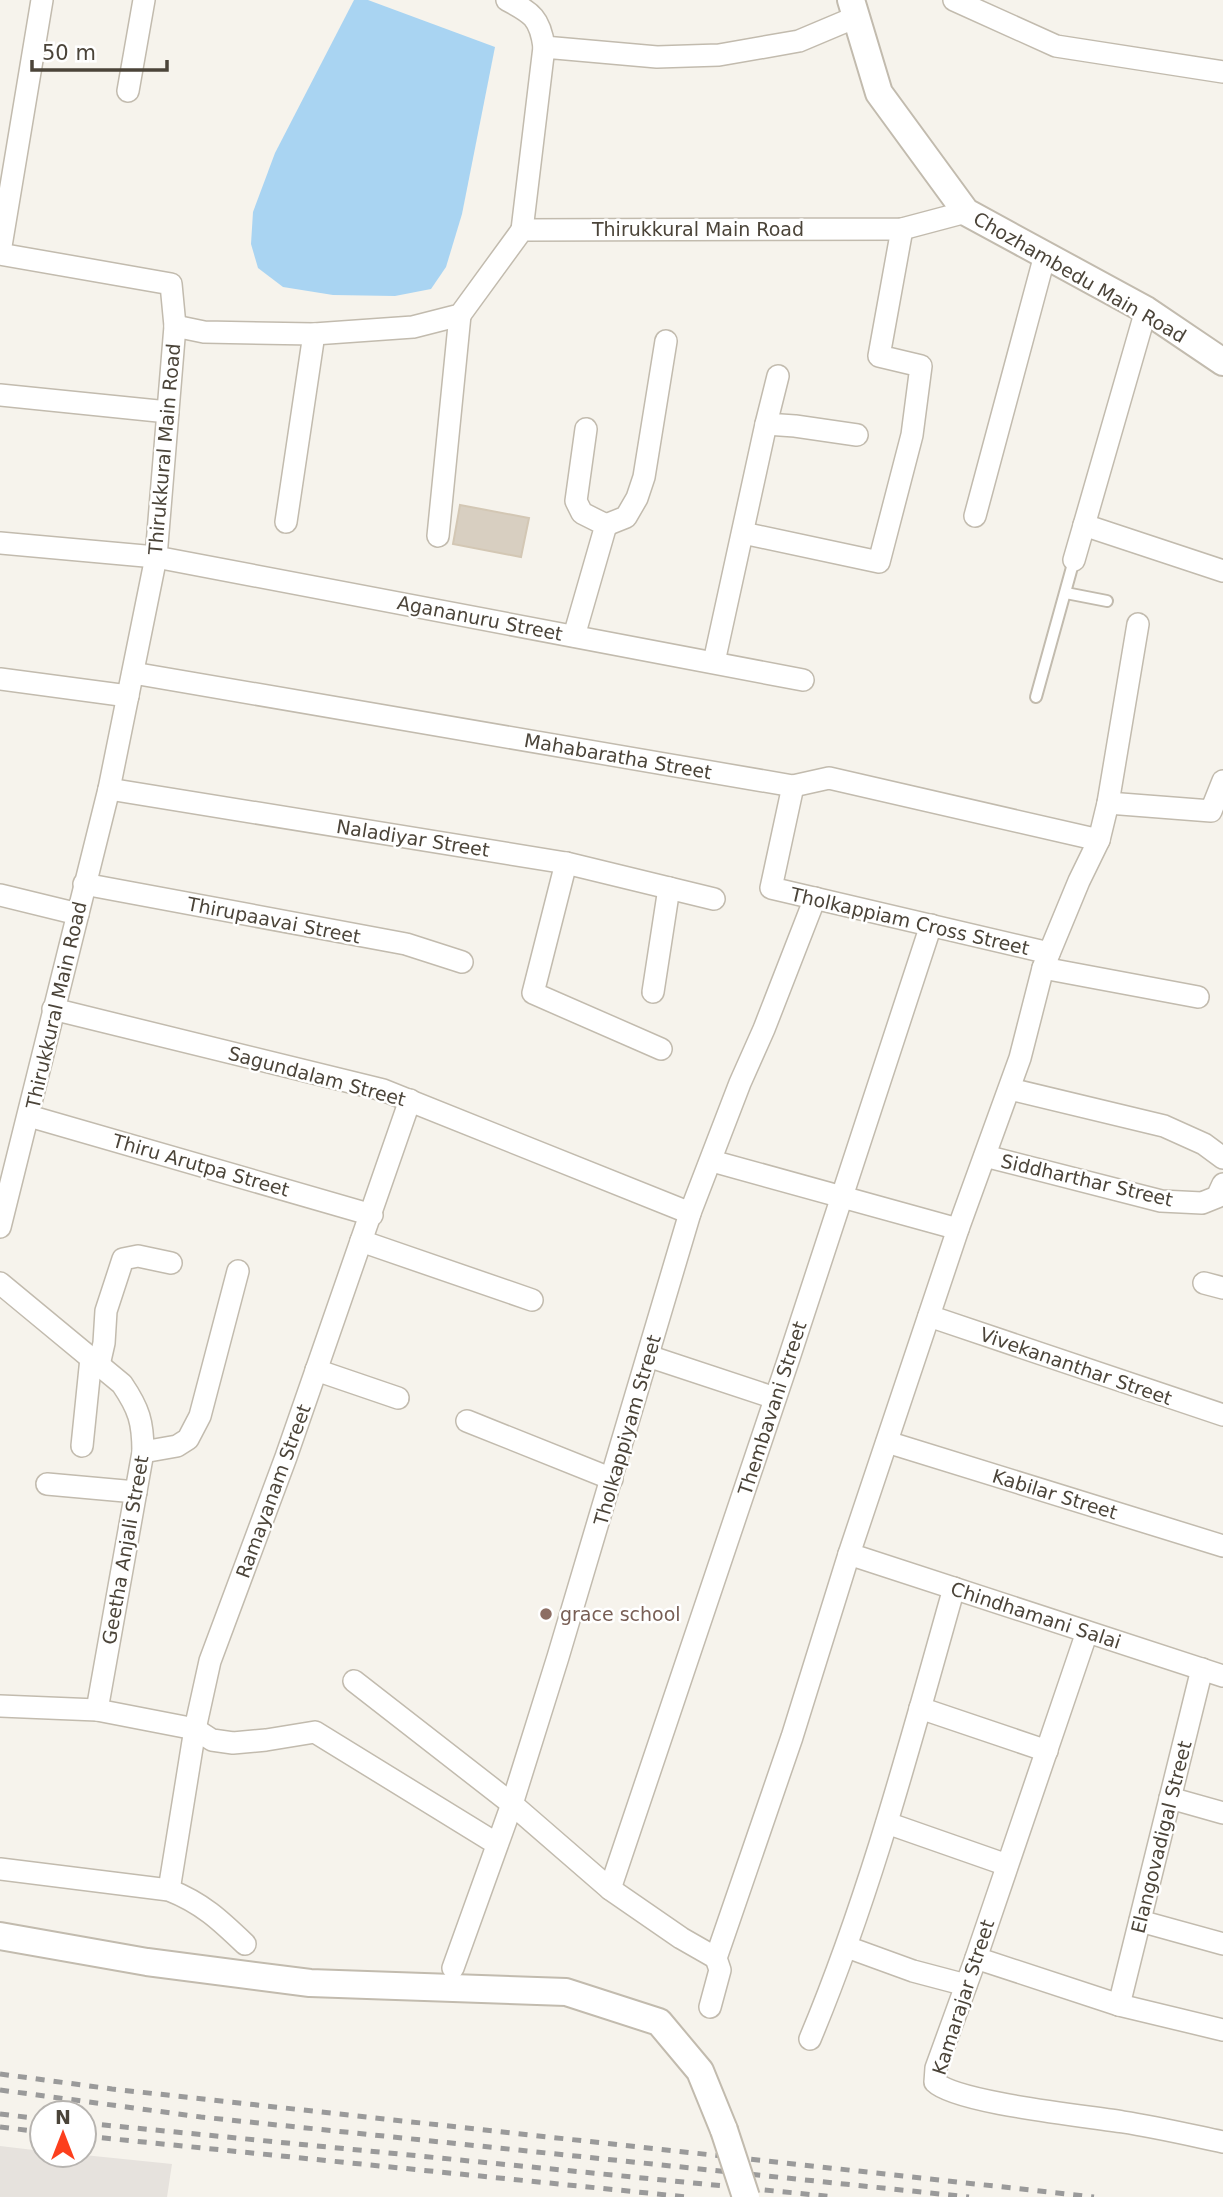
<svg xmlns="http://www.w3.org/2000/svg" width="1223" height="2197" font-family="'DejaVu Sans',sans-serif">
<rect width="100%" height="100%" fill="#f6f3ec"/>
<!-- industrial -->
<path fill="#e6e2dd" d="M0,2146l42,5v4h42l88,9 -5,33h-167z"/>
<!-- water -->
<path fill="#a9d4f2" d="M354,0h14l127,47 -33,167 -16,53 -15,22 -36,7 -62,-1 -50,-8 -25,-19 -7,-24 2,-32 22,-59z"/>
<!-- building -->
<path fill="#d8cfc1" stroke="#d3c7b4" stroke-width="2" d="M460,505l69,13 -8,39 -68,-13z"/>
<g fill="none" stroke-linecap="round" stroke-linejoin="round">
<defs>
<g id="service">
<path d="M1066,593l41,8"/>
<path d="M1036,697l38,-137"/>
</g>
<g id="minor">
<path d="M507,0c25,13 33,18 37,47"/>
<path d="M954,0l102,46 167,26"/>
<path d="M128,91l16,-91"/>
<path d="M522,230l22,-183 113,10 62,-2 80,-14 57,-24"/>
<path d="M0,252l42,-252"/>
<path d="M0,254l171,30 4,42"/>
<path d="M778,376l-12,48 29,2 62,9"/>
<path d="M0,395l168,17"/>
<path d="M975,516l70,-261"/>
<path d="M286,522l28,-188"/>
<path d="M606,525l20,-8 11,-19 7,-21 22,-136"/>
<path d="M1084,525l139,46"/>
<path d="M743,533l136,29 33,-127 9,-69 -42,-10 23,-127"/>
<path d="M438,536l22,-221"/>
<path d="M0,543l156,14 647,123"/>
<path d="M1074,560l72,-250"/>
<path d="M574,636l32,-111 -24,-12 -6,-12 10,-72"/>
<path d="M714,662l52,-238"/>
<path d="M133,673l660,113 36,-8 270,62"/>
<path d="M0,679l128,17"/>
<path d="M793,786l-22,102 278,65"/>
<path d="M109,789l457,74 148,36"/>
<path d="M1108,803l103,8 12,-30"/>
<path d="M566,863l-33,130 128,56"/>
<path d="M84,884l322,60 56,18"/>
<path d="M0,895l78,19"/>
<path d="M1043,968l155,29"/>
<path d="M653,992l16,-104"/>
<path d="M53,1009l330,81 307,123"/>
<path d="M1010,1089l154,37 40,18 19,14"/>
<path d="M29,1116l343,99"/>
<path d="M985,1156l176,45 41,2 15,-6 6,-13"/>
<path d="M712,1161l246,68"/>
<path d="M0,1227l109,-438 47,-232 19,-231 29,6 110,2 99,-7 47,-12 62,-85 380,-1 64,-17"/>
<path d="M361,1241l171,59"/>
<path d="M0,1283l122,101c17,25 21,38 21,68l-46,258"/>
<path d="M1204,1283l19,5"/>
<path d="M929,1316l294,99"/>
<path d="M648,1356l127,42"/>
<path d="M99,1365l5,-22 2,-32 17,-52 15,-3 33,7"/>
<path d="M316,1370l82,28"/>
<path d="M467,1421l145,58"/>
<path d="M887,1442l336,104"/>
<path d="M82,1446l9,-88"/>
<path d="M143,1452l34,-6 11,-7 12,-23 38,-145"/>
<path d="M47,1484l89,8"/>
<path d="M849,1554l374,122"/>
<path d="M1087,1632l-111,326 -40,110 -1,14c21,21 152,34 188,40 33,5 67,13 100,20"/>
<path d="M354,1681l158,123 98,85 71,49 35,20"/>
<path d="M0,1706l97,4 98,19 17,11 21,3 33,-3 49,-8 182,112"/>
<path d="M920,1708l127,43"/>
<path d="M1170,1798l53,15"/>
<path d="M887,1823l120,42"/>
<path d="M0,1869l169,21c33,13 51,30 76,54"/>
<path d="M610,1889l179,-531 142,-433"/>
<path d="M169,1890l26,-161 15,-68 76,-204 124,-357"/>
<path d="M1140,1921l83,23"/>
<path d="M847,1947l66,24 53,14"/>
<path d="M976,1958l143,47 104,25"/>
<path d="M453,1968l59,-164 46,-147 132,-444 50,-130 24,-54 51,-131"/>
<path d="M1119,2005l83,-336"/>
<path d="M710,2007l10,-37 -4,-12 76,-221 57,-183 109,-325 62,-171 23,-90 36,-87 20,-41 9,-37 30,-179"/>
<path d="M810,2039c61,-146 101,-299 144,-451"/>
</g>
<g id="tertiary">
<path d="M851,0l28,93 87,119 180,98 77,52"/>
<path d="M0,1936l147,26 163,21 256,9 93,30 41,49 24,59"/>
</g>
</defs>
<!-- service casing -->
<use href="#service" stroke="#c2bbae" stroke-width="14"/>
<!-- minor casing -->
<use href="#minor" stroke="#c2bbae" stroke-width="24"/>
<!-- tertiary casing -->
<use href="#tertiary" stroke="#c2bbae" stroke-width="30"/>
<!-- service -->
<use href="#service" stroke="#fff" stroke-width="10"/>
<!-- minor -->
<use href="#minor" stroke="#fff" stroke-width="21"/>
<!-- tertiary -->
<use href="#tertiary" stroke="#fff" stroke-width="26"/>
<!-- rail -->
<g stroke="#9a9a9a" stroke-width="5" stroke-dasharray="9 9" stroke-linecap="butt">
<path d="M0,2074l112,15 982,108"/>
<path d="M0,2090l201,27 768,80"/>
<path d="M0,2114l42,5"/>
<path d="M84,2123l752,74"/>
<path d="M0,2127l42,5"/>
<path d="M84,2136l603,61"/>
</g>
<defs>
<path id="tertiary-bridge" d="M724,2130l22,67"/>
</defs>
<!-- tertiary-bridge casing -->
<use href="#tertiary-bridge" stroke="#c2bbae" stroke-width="30" stroke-linecap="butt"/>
<!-- tertiary-bridge -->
<use href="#tertiary-bridge" stroke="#fff" stroke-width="26"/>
</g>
<!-- markers -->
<circle fill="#8d6e63" stroke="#fff" stroke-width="2.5" cx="546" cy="1614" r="7"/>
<g text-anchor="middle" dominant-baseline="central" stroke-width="5" stroke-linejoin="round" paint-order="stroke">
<!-- street labels -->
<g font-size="19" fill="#4b4439" stroke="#fff">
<text x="698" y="229">Thirukkural Main Road</text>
<text transform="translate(1080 277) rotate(30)">Chozhambedu Main Road</text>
<text transform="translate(164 449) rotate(-85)">Thirukkural Main Road</text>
<text transform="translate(480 618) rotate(11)">Agananuru Street</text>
<text transform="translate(618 756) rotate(10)">Mahabaratha Street</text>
<text transform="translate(413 838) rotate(9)">Naladiyar Street</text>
<text transform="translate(274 920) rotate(11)">Thirupaavai Street</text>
<text transform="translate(910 921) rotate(13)">Tholkappiam Cross Street</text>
<text transform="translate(56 1005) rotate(-77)">Thirukkural Main Road</text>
<text transform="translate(317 1076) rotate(15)">Sagundalam Street</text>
<text transform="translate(201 1165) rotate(16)">Thiru Arutpa Street</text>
<text transform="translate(1087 1180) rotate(13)">Siddharthar Street</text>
<text transform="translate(1076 1366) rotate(19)">Vivekananthar Street</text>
<text transform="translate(772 1408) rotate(-72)">Thembavani Street</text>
<text transform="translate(627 1430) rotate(-74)">Tholkappiyam Street</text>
<text transform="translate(273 1491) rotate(-70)">Ramayanam Street</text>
<text transform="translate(1055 1494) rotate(17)">Kabilar Street</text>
<text transform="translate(125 1550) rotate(-80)">Geetha Anjali Street</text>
<text transform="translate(1036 1615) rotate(18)">Chindhamani Salai</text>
<text transform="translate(1161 1837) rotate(-76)">Elangovadigal Street</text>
<text transform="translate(963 1997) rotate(-72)">Kamarajar Street</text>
</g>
<!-- education labels -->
<g font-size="19" fill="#785e54" stroke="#fff" text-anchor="start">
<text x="560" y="1614">grace school</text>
</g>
</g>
<!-- north arrow -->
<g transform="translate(63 2134)"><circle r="33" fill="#ffffff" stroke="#b7b4b0" stroke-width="2"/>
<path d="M0-5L12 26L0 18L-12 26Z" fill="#fc3f1d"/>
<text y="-10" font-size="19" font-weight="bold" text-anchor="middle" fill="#4b4439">N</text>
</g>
<!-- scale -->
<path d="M32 60v10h135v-10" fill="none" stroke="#4b4439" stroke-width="3.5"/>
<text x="42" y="60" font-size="21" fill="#4b4439" stroke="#ffffff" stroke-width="5" paint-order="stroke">50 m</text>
</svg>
